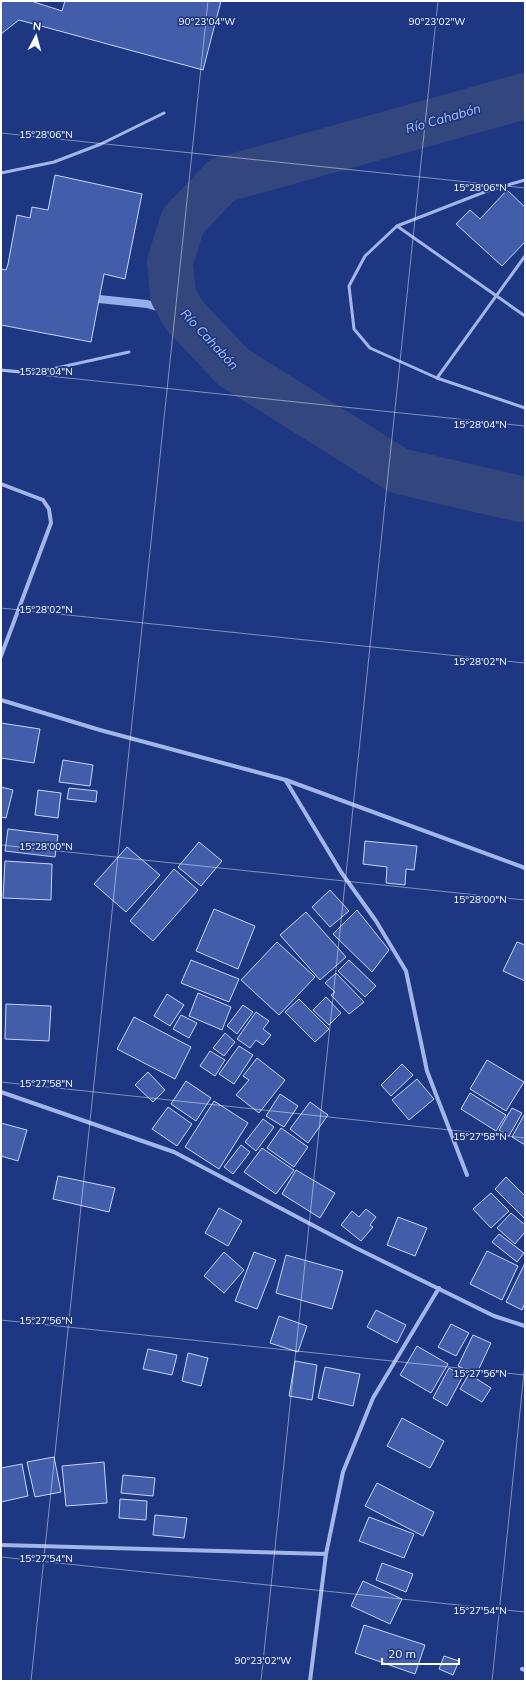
<svg xmlns="http://www.w3.org/2000/svg" width="526" height="1682" font-family="Mulish,sans-serif">
<rect width="100%" height="100%" fill="#1d3782"/>
<g fill="none" stroke-linecap="round" stroke-linejoin="round">
<!-- stream -->
<path stroke="#96afeb" stroke-width="8" d="M99,299l48,5 37,11"/>
<!-- river -->
<path stroke="#33467e" stroke-width="46" d="M525,96l-303,84 -39,41 -13,41 3,33 11,20 49,52 166,104 121,28h5"/>
</g>
<!-- building -->
<g fill="#425eaa" stroke="#c7d4f7">
<path d="M1,1h30l31,10 3,-10h156l-18,69 -184,-50 -18,14z"/>
<path d="M55,175l87,19 -17,85 -21,-5 -13,68 -90,-17v-56l5,1 2,-6 9,-49 13,3 2,-11 16,3z"/>
<path d="M507,190l18,17v35l-23,24 -46,-42 14,-14 10,9z"/>
<path d="M1,723l39,6 -6,34 -33,-5z"/>
<path d="M63,760l30,5 -3,21 -31,-4z"/>
<path d="M1,787l12,3 -7,28 -5,-1z"/>
<path d="M69,788l28,3 -1,11 -29,-3z"/>
<path d="M38,790l23,3 -3,25 -23,-3z"/>
<path d="M8,829l50,6 -3,22 -50,-6z"/>
<path d="M365,841l52,5 -3,24 -8,-1 -1,16 -19,-2 1,-16 -24,-3z"/>
<path d="M199,842l23,19 -21,25 -23,-19z"/>
<path d="M127,847l33,28 -34,37 -32,-28z"/>
<path d="M5,861l47,3 -1,36 -48,-2z"/>
<path d="M174,869l24,21 -45,51 -23,-20z"/>
<path d="M330,890l19,21 -19,16 -18,-20z"/>
<path d="M214,909l41,17 -17,43 -42,-18z"/>
<path d="M357,910l32,40 -17,22 -39,-38z"/>
<path d="M306,912l40,45 -26,23 -40,-45z"/>
<path d="M277,942l38,35 -36,38 -38,-35z"/>
<path d="M517,942l8,3v36l-22,-10z"/>
<path d="M191,960l48,19 -10,23 -48,-19z"/>
<path d="M349,960l27,26 -11,11 -27,-26z"/>
<path d="M336,973l28,29 -15,12 -18,-19 4,-3 -10,-9z"/>
<path d="M198,993l33,14 -9,23 -33,-14z"/>
<path d="M167,994l17,11 -14,21 -16,-10z"/>
<path d="M326,997l15,16 -12,12 -16,-15z"/>
<path d="M299,999l30,30 -14,13 -30,-30z"/>
<path d="M6,1004l45,2 -2,35 -44,-2z"/>
<path d="M243,1005l10,7 -16,22 -10,-8z"/>
<path d="M256,1012l13,9 -6,8 8,6 -8,10 -7,-5 -6,8 -13,-9z"/>
<path d="M181,1015l16,8 -8,15 -16,-9z"/>
<path d="M134,1017l57,30 -16,32 -58,-30z"/>
<path d="M225,1033l10,9 -11,14 -11,-8z"/>
<path d="M239,1046l14,9 -19,29 -15,-10z"/>
<path d="M210,1051l15,9 -10,16 -15,-10z"/>
<path d="M257,1058l28,22 -26,33 -23,-18 13,-15 -6,-4z"/>
<path d="M487,1060l37,22 -18,29 -36,-22z"/>
<path d="M402,1064l11,11 -22,21 -10,-11z"/>
<path d="M148,1072l17,18 -12,12 -18,-17z"/>
<path d="M417,1079l17,20 -25,21 -17,-20z"/>
<path d="M186,1081l25,17 -15,23 -25,-17z"/>
<path d="M470,1093l36,22 -10,16 -35,-22z"/>
<path d="M280,1094l18,12 -14,21 -18,-11z"/>
<path d="M214,1101l34,22 -29,46 -34,-22z"/>
<path d="M310,1102l18,13 -20,28 -18,-14z"/>
<path d="M168,1107l24,17 -15,22 -25,-17z"/>
<path d="M512,1108l10,5 -13,23 -10,-6z"/>
<path d="M524,1115h1v30l-13,-8z"/>
<path d="M263,1119l11,8 -18,24 -11,-9z"/>
<path d="M1,1123l26,7 -9,31 -17,-5z"/>
<path d="M281,1128l27,19 -14,20 -27,-19z"/>
<path d="M241,1145l9,7 -17,22 -9,-7z"/>
<path d="M262,1148l32,22 -18,24 -32,-22z"/>
<path d="M296,1170l39,23 -15,25 -38,-24z"/>
<path d="M58,1176l57,12 -6,24 -56,-13z"/>
<path d="M506,1177l19,19v23l-30,-30z"/>
<path d="M491,1193l18,18 -18,17 -18,-19z"/>
<path d="M219,1208l23,13 -14,25 -23,-13z"/>
<path d="M366,1209l10,8 -6,8 3,2 -12,14 -20,-16 11,-14 7,6z"/>
<path d="M511,1213l14,12v7l-10,12 -18,-16z"/>
<path d="M398,1217l29,11 -12,28 -28,-11z"/>
<path d="M499,1234l25,19 -7,9 -25,-20z"/>
<path d="M487,1251l31,15 -16,34 -32,-16z"/>
<path d="M224,1252l20,18 -20,23 -20,-17z"/>
<path d="M254,1252l22,8 -19,49 -22,-8z"/>
<path d="M286,1255l57,16 -11,38 -56,-16z"/>
<path d="M525,1263v40l-3,7 -16,-8z"/>
<path d="M376,1310l30,15 -9,18 -30,-16z"/>
<path d="M279,1316l28,10 -9,26 -28,-9z"/>
<path d="M451,1324l18,9 -13,23 -18,-9z"/>
<path d="M473,1335l18,8 -15,32 -18,-9z"/>
<path d="M417,1346l31,18 -17,29 -31,-18z"/>
<path d="M148,1349l29,6 -5,20 -29,-6z"/>
<path d="M188,1353l20,5 -7,28 -19,-5z"/>
<path d="M295,1361l22,4 -5,35 -23,-4z"/>
<path d="M325,1367l35,7 -7,32 -35,-8z"/>
<path d="M449,1368l14,8 -16,30 -14,-8z"/>
<path d="M469,1374l22,14 -9,14 -22,-13z"/>
<path d="M402,1418l42,23 -14,27 -43,-22z"/>
<path d="M54,1457l7,35 -26,5 -8,-35z"/>
<path d="M104,1462l3,41 -41,3 -4,-40z"/>
<path d="M22,1464l6,32 -27,6v-34z"/>
<path d="M123,1475l32,3 -2,18 -32,-3z"/>
<path d="M377,1483l57,29 -11,24 -58,-30z"/>
<path d="M120,1499l27,2 -1,19 -27,-2z"/>
<path d="M155,1515l32,3 -3,20 -31,-3z"/>
<path d="M369,1517l45,17 -10,24 -45,-17z"/>
<path d="M382,1563l31,11 -7,18 -30,-12z"/>
<path d="M363,1581l39,18 -12,25 -39,-18z"/>
<path d="M364,1625l61,20 -10,29 -60,-21z"/>
<path d="M444,1656l15,5 -6,14 -14,-6z"/>
</g>
<g fill="none" stroke-linecap="round" stroke-linejoin="round">
<!-- lane -->
<g stroke="#a3b6e9" stroke-width="3">
<path d="M1,173l53,-11 47,-18 63,-31"/>
<path d="M525,180l-38,11 -90,35 -32,30 -16,30 5,43 16,19 67,30 88,30"/>
<path d="M397,226l128,90"/>
<path d="M1,370l33,3 95,-21"/>
<path d="M437,378l88,-122"/>
</g>
<!-- street -->
<g stroke="#a3b6e9" stroke-width="4">
<path d="M1,484l42,16 6,9 2,14 -50,133"/>
<path d="M1,700l99,30 186,50 239,88"/>
<path d="M286,781l55,91 35,49 30,50 21,100 40,104"/>
<path d="M1,1092l173,60 182,96 138,68 31,10"/>
<path d="M1,1545l325,9"/>
<path d="M522,1669l3,1"/>
<path d="M310,1681l16,-127 17,-82 30,-74 66,-110"/>
</g>
</g>
<!-- ticks -->
<path fill="none" stroke="#fff" stroke-width="1" stroke-opacity="0.45" d="M1,133l524,55M1,371l524,55M1,608l524,55M1,845l524,55M1,1082l524,56M1,1320l524,55M1,1557l524,55M31,1681l177,-1680M261,1681l177,-1680M492,1681l33,-318"/>
<g text-anchor="middle" dominant-baseline="central" stroke-width="3.5" stroke-linejoin="round" paint-order="stroke">
<!-- water labels -->
<g font-size="13" font-style="italic" fill="#aec1f1" stroke="#1d3782">
<text transform="translate(443 118) rotate(-16)">Río Cahabón</text>
<text transform="translate(210 339) rotate(47)">Río Cahabón</text>
</g>
</g>
<g font-size="10" text-anchor="middle" fill="#fff" stroke="#1d3782" stroke-width="3.5" stroke-linejoin="round" paint-order="stroke">
<text x="207" y="25">90°23'04"W</text>
<text x="437" y="25">90°23'02"W</text>
<text x="46" y="138">15°28'06"N</text>
<text x="480" y="191">15°28'06"N</text>
<text x="46" y="375">15°28'04"N</text>
<text x="480" y="428">15°28'04"N</text>
<text x="46" y="613">15°28'02"N</text>
<text x="480" y="665">15°28'02"N</text>
<text x="46" y="850">15°28'00"N</text>
<text x="480" y="903">15°28'00"N</text>
<text x="46" y="1087">15°27'58"N</text>
<text x="480" y="1140">15°27'58"N</text>
<text x="46" y="1324">15°27'56"N</text>
<text x="480" y="1377">15°27'56"N</text>
<text x="46" y="1562">15°27'54"N</text>
<text x="480" y="1614">15°27'54"N</text>
<text x="263" y="1664">90°23'02"W</text>
</g>
<!-- border -->
<rect width="526" height="1682" fill="none" stroke="#ffffff" stroke-width="4"/>
<!-- north arrow -->
<g transform="translate(36 36) rotate(6)" stroke="#1d3782" stroke-width="3" paint-order="stroke">
<path d="M0-3L7 15L0 10L-7 15Z" fill="#ffffff"/>
<text y="-6" font-size="11" font-weight="bold" text-anchor="middle" fill="#ffffff">N</text>
</g>
<!-- scale -->
<path d="M382 1658v6h77v-6" fill="none" stroke="#ffffff" stroke-width="2"/>
<text x="388" y="1658" font-size="12" fill="#ffffff" stroke="#1d3782" stroke-width="3" paint-order="stroke">20 m</text>
</svg>
